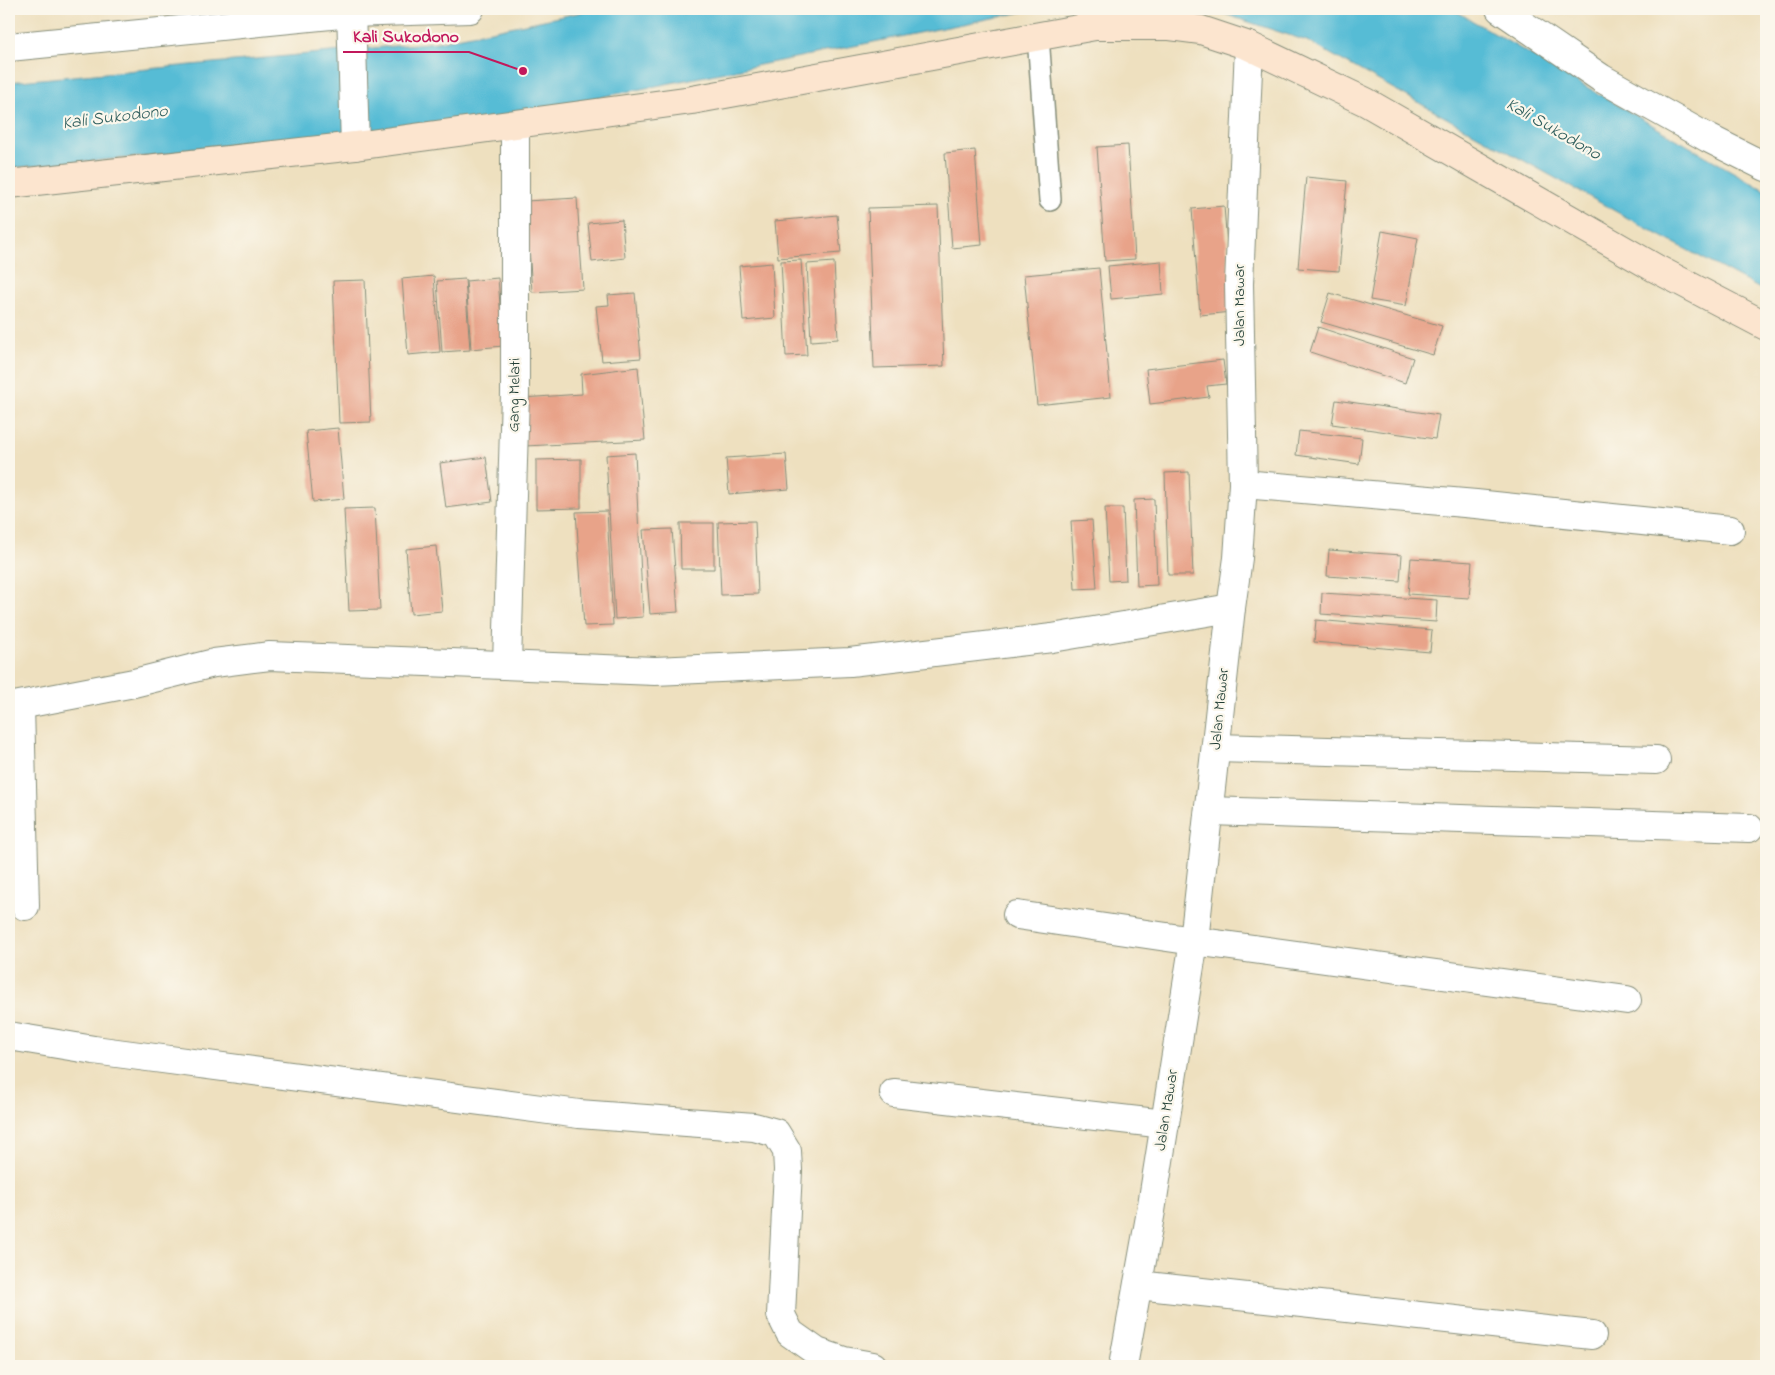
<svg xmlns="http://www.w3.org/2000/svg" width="1775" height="1375" font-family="'Indie Flower',sans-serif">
<rect width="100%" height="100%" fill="#fbf7ec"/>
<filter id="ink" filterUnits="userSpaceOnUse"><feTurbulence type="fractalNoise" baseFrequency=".02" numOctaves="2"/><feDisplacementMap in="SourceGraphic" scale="10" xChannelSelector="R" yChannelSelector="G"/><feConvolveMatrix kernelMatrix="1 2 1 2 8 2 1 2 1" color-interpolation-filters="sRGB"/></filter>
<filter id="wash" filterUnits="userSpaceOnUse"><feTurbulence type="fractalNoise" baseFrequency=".0096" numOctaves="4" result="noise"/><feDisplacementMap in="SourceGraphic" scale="20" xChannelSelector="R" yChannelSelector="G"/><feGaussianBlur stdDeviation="1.12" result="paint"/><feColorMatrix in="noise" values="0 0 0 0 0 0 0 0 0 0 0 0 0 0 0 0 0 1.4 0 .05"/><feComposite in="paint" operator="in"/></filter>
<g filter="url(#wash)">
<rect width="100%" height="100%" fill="#eee0bf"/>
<!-- water -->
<g fill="#57bcd5" stroke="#3b7c84">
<path d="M597,9h440l-614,124 -414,35v-86l429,-40z"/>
<path d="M1209,9h243l314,182v101l-131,-70 -328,-181z"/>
</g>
<g id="blocks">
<!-- building -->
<g fill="#e8a389">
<path d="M1128,145l7,114 -30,2 -8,-114z"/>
<path d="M975,150l7,95 -30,3 -7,-95z"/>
<path d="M1306,177l41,4 -8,90 -41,-3z"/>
<path d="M577,198l6,91 -51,3 -6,-91z"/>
<path d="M938,206l6,160 -70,2 -6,-160z"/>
<path d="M1224,206l8,106 -32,3 -8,-106z"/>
<path d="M837,215l4,38 -63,5 -3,-37z"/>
<path d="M622,220l3,38 -33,4 -4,-39z"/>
<path d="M1382,231l36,7 -12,68 -36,-6z"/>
<path d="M801,260l6,95 -21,1 -5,-95z"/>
<path d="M1161,261l2,33 -52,5 -3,-33z"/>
<path d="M834,262l4,77 -27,2 -4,-77z"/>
<path d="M772,263l3,55 -32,3 -4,-55z"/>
<path d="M1099,268l12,129 -74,8 -13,-130z"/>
<path d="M434,276l6,76 -32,3 -6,-76z"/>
<path d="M498,278l5,68 -32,3 -5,-68z"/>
<path d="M465,279l5,71 -28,2 -5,-71z"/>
<path d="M365,280l6,142 -32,1 -6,-142z"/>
<path d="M635,293l6,65 -39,3 -6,-55 13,-1 -1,-10z"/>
<path d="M1330,293l112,33 -9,29 -112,-33z"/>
<path d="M1318,327l95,31 -8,25 -95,-31z"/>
<path d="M1223,360l3,24 -19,2 2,11 -59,7 -4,-35z"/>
<path d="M638,367l7,73 -120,6 -3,-48 60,-4 -1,-20z"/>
<path d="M1336,400l103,15 -4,24 -103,-15z"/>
<path d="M338,428l6,71 -31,3 -7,-71z"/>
<path d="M1299,431l63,7 -3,26 -63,-9z"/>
<path d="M635,453l8,164 -28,2 -9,-164z"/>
<path d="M786,454l3,35 -60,5 -3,-36z"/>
<path d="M486,457l6,45 -46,6 -6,-45z"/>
<path d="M581,459v49l-45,1v-49z"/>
<path d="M1189,472l4,103h-25l-3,-102z"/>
<path d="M1154,499l3,86 -20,1 -3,-86z"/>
<path d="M375,508l5,102 -31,1 -5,-102z"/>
<path d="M1105,508h18l3,72 -17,1z"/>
<path d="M607,511l6,114 -29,1 -8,-114z"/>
<path d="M1092,520l5,68 -22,1 -4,-68z"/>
<path d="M755,521l3,73 -37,1 -3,-73z"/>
<path d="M680,523h34v46h-33z"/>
<path d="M672,529l6,83 -28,2 -7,-84z"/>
<path d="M436,546l6,65 -31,3 -5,-65z"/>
<path d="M1329,550l73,5 -2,26 -73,-5z"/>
<path d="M1411,558l61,4 -3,36 -61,-4z"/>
<path d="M1322,593l115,7 -1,22 -115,-8z"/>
<path d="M1316,620l116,10 -2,22 -116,-10z"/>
</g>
</g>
</g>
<g filter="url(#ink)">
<use href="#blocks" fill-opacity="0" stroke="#868e7a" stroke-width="1"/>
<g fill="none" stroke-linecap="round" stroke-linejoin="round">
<defs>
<path id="lane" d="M1038,36l12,164"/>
<g id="street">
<path d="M351,9l4,137"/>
<path d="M1500,9l101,69 107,60 58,29"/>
<path d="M9,47l342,-34 119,-4"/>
<path d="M1243,484l233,20 254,26"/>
<path d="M507,664l8,-270v-269"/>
<path d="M20,706l5,200"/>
<path d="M9,707l125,-24 80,-20 56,-7 385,15 195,-9 202,-24 179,-30"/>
<path d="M1216,748l440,12"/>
<path d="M1209,811l540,17"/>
<path d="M1017,915l177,26 433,59"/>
<path d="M9,1036l85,14 485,64 175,13 22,6 11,18 1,19 -7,145 9,18 27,19 27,9 29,5"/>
<path d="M894,1093l271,31"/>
<path d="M1138,1285l454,50"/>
<path d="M1123,1366l28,-155 43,-270 37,-333 7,-50 5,-74 -4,-200 10,-238"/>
</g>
<path id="secondary" d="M9,184l346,-38 337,-46 403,-74h75l31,4 48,16 117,56 289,166 111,58"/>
</defs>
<!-- lane casing -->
<use href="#lane" stroke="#868e7a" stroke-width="24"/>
<!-- street casing -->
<use href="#street" stroke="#868e7a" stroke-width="30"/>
<!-- secondary casing -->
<use href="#secondary" stroke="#868e7a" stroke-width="30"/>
<!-- lane -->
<use href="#lane" stroke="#fff" stroke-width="21"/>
<!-- street -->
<use href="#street" stroke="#fff" stroke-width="28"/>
<!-- secondary -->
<use href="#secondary" stroke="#fce5cf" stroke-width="28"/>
</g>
</g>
<g text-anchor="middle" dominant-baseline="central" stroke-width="4.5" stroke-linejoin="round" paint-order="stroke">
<!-- street labels -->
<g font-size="16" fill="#1f3d34" stroke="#fbf7ec">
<text transform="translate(1240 305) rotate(-90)">Jalan Mawar</text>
<text transform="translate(515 395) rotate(-89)">Gang Melati</text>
<text transform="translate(1220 709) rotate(-84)">Jalan Mawar</text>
<text transform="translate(1167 1110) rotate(-81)">Jalan Mawar</text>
</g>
<!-- water labels -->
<g font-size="18" font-style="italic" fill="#2d5d5c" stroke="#fbf7ec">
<text transform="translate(115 118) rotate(-7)">Kali Sukodono</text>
<text transform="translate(1553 130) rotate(30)">Kali Sukodono</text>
</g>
</g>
<!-- callouts -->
<path fill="none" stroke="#c2185b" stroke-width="2" d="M523 71L469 52H343"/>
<circle fill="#c2185b" stroke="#fbf7ec" stroke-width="2" cx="523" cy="71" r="5"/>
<g font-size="18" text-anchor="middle" font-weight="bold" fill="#c2185b" stroke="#fbf7ec" stroke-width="4.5" stroke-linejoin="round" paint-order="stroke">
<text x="406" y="42">Kali Sukodono</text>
</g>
<!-- margin -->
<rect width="1775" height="1375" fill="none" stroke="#fbf7ec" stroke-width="30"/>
</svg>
